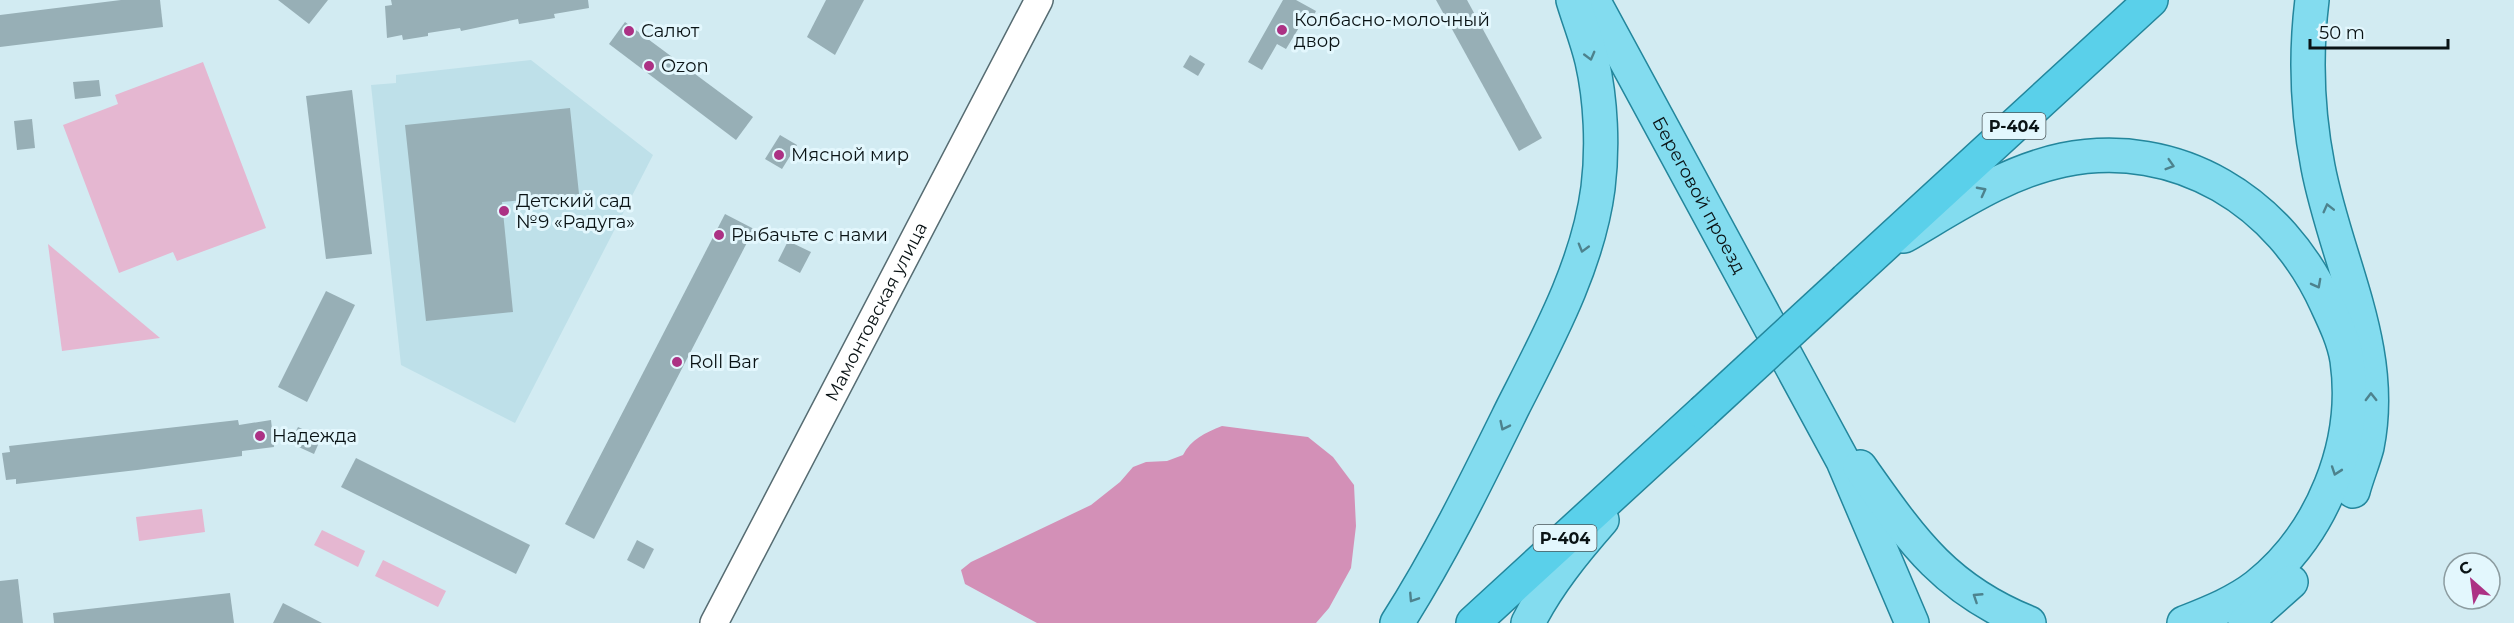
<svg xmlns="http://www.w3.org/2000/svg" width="2514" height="623" font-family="Montserrat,sans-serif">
<rect width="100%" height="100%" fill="#d2ebf2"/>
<!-- built -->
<path fill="#bee0e9" d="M531,60l122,95 -138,268 -114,-58 -30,-280 25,-2v-8z"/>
<!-- green -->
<g fill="#e5b7d1">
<path d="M203,62l63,166 -89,33 -4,-9 -54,21 -56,-148 55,-21 -3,-9z"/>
<path d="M48,244l112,94 -98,13z"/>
<path d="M202,509l3,23 -66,9 -3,-24z"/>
<path d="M322,530l43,21 -7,16 -44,-22z"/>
<path d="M383,560l63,31 -8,16 -63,-31z"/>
</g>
<!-- water -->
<path fill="#d390b7" d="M1222,426l86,11 25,20 21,28 2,41 -5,42 -22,40 -13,15h-279l-72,-39 -4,-14 10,-8 120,-57 29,-23 13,-15 13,-5 21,-1 16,-6c8,-16 22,-22 39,-29z"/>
<!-- building -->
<g fill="#97afb6">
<path d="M121,0h39l3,27 -163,20v-32z"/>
<path d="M278,0h50l-19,24z"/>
<path d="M391,0h197l1,8 -35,6 1,4 -36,6 -1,-5 -57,12 -1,-3 -32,5v3l-25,4 -1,-5 -15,3 -2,-32 7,-1z"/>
<path d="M826,0h38l-29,55 -28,-18z"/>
<path d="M1283,0h13l20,11 -7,14 -6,-4 -17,28 -9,-5 -15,26 -14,-8z"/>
<path d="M1436,0h31l75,138 -23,13z"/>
<path d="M625,22l128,95 -17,23 -127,-96z"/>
<path d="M1190,55l15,9 -7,12 -15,-9z"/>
<path d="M99,80l2,16 -26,3 -2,-17z"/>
<path d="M352,90l20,164 -46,5 -20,-163z"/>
<path d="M570,108l9,86 -77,8 11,110 -87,9 -21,-196z"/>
<path d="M32,119l3,29 -18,2 -3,-29z"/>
<path d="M780,135l17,10 -15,24 -17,-10z"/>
<path d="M725,214l29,15 -160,310 -29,-15z"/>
<path d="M788,241l23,11 -11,21 -22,-12z"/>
<path d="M326,291l29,14 -48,97 -29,-15z"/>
<path d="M238,420l1,5 32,-5 3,27 -32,4v5l-105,14 -121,14v-5l-10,1 -4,-27 8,-1 -1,-6z"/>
<path d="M298,427l23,11 -7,16 -24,-11z"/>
<path d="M356,458l174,87 -14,29 -175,-87z"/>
<path d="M637,540l17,9 -10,20 -17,-9z"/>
<path d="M18,579l5,44h-23v-42z"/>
<path d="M230,593l4,30h-180l-1,-10z"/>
<path d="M283,603l39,20h-49z"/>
</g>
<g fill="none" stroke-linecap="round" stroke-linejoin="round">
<defs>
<g id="tertiary">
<path id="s1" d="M714,623l325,-623"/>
</g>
<g id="primary">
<path id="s2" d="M1593,0l250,461 69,162"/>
<path d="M2312,0c-7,57 -5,111 6,167 18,94 69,182 49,280 -4,15 -10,29 -14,44"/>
<path d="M1904,236c50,-29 101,-64 159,-76 115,-23 218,42 264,145 8,17 17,36 20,55 12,84 -25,174 -90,226 -22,17 -48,27 -73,37"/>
<path d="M1860,467c51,72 84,122 169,156"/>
<path d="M1397,623c44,-69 80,-143 116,-216 35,-69 75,-142 85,-219 5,-40 3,-88 -6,-127 -5,-21 -13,-41 -19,-61"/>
<path d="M1528,623c19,-38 46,-71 74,-103"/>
<path d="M2245,623l46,-41"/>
</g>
<g id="trunk">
<path d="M1846,280l305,-280"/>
<path d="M1473,623l230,-211"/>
</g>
</defs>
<!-- tertiary casing -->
<use href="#tertiary" stroke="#566c72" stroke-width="30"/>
<!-- primary casing -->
<use href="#primary" stroke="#23869c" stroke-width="36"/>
<!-- trunk casing -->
<use href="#trunk" stroke="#23869c" stroke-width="36"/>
<!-- tertiary -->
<use href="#tertiary" stroke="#fff" stroke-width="27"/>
<!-- primary -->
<use href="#primary" stroke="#83dcef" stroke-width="33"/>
<!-- trunk -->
<use href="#trunk" stroke="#5ad0ea" stroke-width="33"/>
<defs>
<path id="trunk-bridge" d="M1703,412l143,-132"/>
</defs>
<!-- trunk-bridge casing -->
<use href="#trunk-bridge" stroke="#23869c" stroke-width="36" stroke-linecap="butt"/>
<!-- trunk-bridge -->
<use href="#trunk-bridge" stroke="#5ad0ea" stroke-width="33"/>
</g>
<!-- one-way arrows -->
<defs><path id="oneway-chevron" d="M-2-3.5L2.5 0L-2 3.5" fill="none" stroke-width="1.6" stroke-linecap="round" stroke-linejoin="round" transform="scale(1.5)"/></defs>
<g stroke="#4d828d">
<use href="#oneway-chevron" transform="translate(1590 56) rotate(75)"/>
<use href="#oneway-chevron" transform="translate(2170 165) rotate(17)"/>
<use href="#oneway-chevron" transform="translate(1982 191) rotate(-28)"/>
<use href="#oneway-chevron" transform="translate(2328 208) rotate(-104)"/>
<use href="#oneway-chevron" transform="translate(1583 248) rotate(106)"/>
<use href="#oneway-chevron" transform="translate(2317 284) rotate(62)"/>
<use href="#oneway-chevron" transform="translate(2371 397) rotate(-91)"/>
<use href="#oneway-chevron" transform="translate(1504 426) rotate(116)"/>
<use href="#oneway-chevron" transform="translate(2336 471) rotate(109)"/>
<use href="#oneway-chevron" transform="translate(1977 597) rotate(-147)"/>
<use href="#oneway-chevron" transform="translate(1413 598) rotate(123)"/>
</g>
<!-- markers -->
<g fill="#ac3184" stroke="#e3f7fd" stroke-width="2">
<circle cx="1282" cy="30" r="6"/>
<circle cx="629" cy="31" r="6"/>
<circle cx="649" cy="66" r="6"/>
<circle cx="779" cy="155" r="6"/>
<circle cx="504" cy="211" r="6"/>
<circle cx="719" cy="235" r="6"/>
<circle cx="677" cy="362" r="6"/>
<circle cx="260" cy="436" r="6"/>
</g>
<g text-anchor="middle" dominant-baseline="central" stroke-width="6" stroke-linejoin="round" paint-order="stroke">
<!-- shield labels -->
<g fill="#e3f7fd" stroke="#4b575b" stroke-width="1.5">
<rect x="1982.5" y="113" width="63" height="26" rx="4.5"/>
<rect x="1533.5" y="525" width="63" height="26" rx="4.5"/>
</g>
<g font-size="16" font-weight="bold" fill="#0a1315">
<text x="2014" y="126">Р-404</text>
<text x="1565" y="538">Р-404</text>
</g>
<!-- poi labels -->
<g font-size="18" fill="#0a1315" stroke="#e3f7fd" text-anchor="start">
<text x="1294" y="20">Колбасно-молочный<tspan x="1294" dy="21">двор</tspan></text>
<text x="641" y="31">Салют</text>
<text x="661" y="66">Ozon</text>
<text x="791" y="155">Мясной мир</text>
<text x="516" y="201">Детский сад<tspan x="516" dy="21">№9 «Радуга»</tspan></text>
<text x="731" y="235">Рыбачьте с нами</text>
<text x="689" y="362">Roll Bar</text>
<text x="272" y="436">Надежда</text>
</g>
<!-- street labels -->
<g font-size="18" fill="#0a1315" stroke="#e3f7fd">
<text stroke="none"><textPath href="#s2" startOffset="222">Береговой проезд</textPath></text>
<text stroke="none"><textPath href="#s1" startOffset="351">Мамонтовская улица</textPath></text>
</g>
</g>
<!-- north arrow -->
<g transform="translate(2472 581) rotate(332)"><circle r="28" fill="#e3f7fd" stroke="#8c9ca0" stroke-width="1.5"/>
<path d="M0-4.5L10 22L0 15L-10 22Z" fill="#ac3184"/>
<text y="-9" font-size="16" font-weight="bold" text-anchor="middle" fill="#0a1315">С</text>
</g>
<!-- scale -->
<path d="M2310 39v9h138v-9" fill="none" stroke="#0a1315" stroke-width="3"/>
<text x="2319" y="39" font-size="18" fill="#0a1315" stroke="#e3f7fd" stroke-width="4.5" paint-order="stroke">50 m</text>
</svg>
